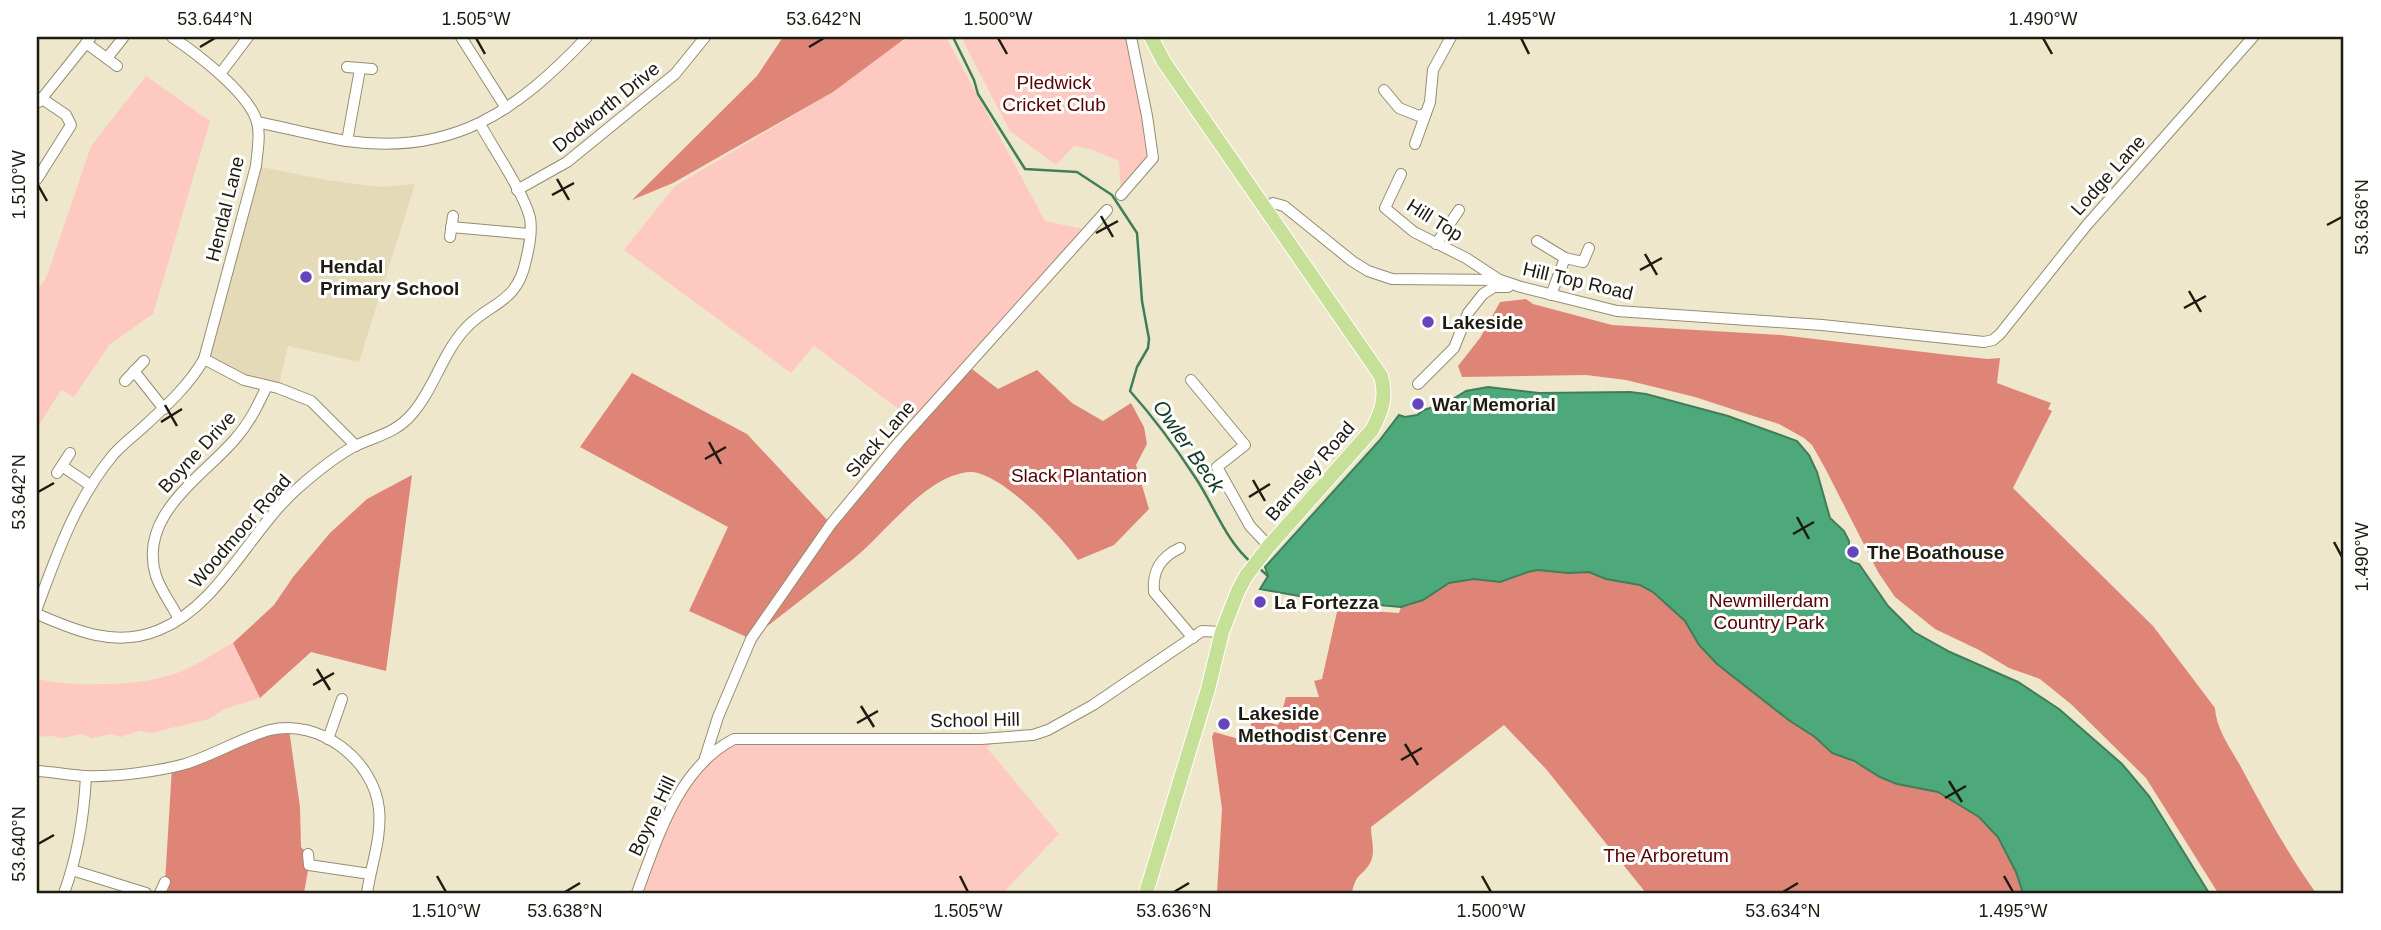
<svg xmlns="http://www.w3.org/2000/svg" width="2381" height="930" font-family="Helvetica,sans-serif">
<rect width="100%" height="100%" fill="#efe7cb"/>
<!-- built -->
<path fill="#e4dab8" d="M256,166l71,14 53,7 35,-3 -56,178 -71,-16 -10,42 -74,-29z"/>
<!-- green -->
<g fill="#fec9c1">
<path d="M912,37h34l99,184 43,9 -172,192 -102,-76 -23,27 -167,-123 51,-64 158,-94 56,-44z"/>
<path d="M964,37h165l24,121 -32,37 -2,-34 -29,-12 -16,-3 -18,19 -46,-34 -46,-88z"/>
<path d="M146,76l64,45 -57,193 -43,30 -36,53 -13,-7 -24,38v-143l4,1 6,-10 44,-130z"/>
<path d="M233,643l27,55 -36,11 -15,10 -58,14 -12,-2 -18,6 -10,-3 -19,4 -10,-4 -20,4 -11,-2 -14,1v-58c36,8 99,7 134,-4 21,-6 42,-22 62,-32z"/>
<path d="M734,739h266l-13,9 72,86 -56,59h-366l53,-117z"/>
</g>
<!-- forest -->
<g fill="#df8578">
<path d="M783,37h124l-74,55 -160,91 -41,17 125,-124z"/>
<path d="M1526,299l7,5 79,21 169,10 168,20 39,4 12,-1 -3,25 54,20 -3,6 4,2 -39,77 140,138 62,82c1,21 16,41 26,59 23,43 46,86 75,126h-98l-72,-115 -74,-73 -32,-26 -31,-11 -30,-18 -44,-21 -40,-32 -17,-25 -53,-104 -13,-23 -8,-7 -25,-14 -32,-10 -52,-17 -69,-17 -40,-5 -124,2 -4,-11 22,-28 20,-36z"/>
<path d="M968,366l30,23 39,-19 35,33 31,18 28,-18 13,24 3,17 -11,21 13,44 -35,36 -36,15c-17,-24 -78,-90 -109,-88 -44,4 -84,62 -117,88 -34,27 -68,53 -101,79l-62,-28 39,-84 -148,-80 52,-74 115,61 84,90z"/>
<path d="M412,475l-26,196 -75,-19 -51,46 -27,-55 41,-38 19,-28 37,-44 37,-34z"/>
<path d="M1548,570l20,3 21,-1 17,7 34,6 13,7 32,29 14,24 18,19 73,57 25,16 12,12 70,35 41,8 41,25 19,20 18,35 7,21h-377l-100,-124 -42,-44 -133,102c0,12 5,25 -1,36 -8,14 -14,9 -18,30h-135l5,-84 -10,-72 2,-5 32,9 7,-23 25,7 8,-28h33l-5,-16 8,-2 15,-67 -10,-4 72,5 2,-6 10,-2 38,-22 9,-3 16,-1 26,3 28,-10z"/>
<path d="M289,729l11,78 1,40 7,7 1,11 -5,28h-144l5,-11 7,-115 97,-36z"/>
</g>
<!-- water -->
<path fill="#4ea97a" stroke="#407e5a" stroke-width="2" d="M1488,387l51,6 91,-1 16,2 82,22 69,25 12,14 8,17 13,46 14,13 5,10v17l3,4 7,2 29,42 26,26 36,20 68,30 41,27 63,55 27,32 60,97h-186l-7,-21 -18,-35 -19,-20 -41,-25 -41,-8 -17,-7 -26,-16 -22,-8 -17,-16 -25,-16 -73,-57 -18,-19 -14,-24 -32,-29 -13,-7 -34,-6 -17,-7 -21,1 -30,-3 -10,2 -28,10 -26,-3 -25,4 -26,17 -22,7 -80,-7 -61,-11 8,-13 -3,-9 114,-126 20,-26 6,2 12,-2 7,-5 24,-8 18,-11z"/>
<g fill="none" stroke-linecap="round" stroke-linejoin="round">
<!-- stream -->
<g stroke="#407e5a" stroke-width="2.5">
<path d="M953,37l21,43 4,14 47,75 52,3 35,23 25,38 5,68 7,38 -1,9 -11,19 -7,24c24,27 46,57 65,86 19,28 31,65 57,86"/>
<path d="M1260,569l8,7"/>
</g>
<defs>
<g id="minor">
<path d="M461,37l45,71"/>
<path d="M86,43l31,23"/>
<path d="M107,58l16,-20"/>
<path d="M347,67l25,2"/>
<path d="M220,74l28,-37"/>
<path d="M1384,90l15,18 20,8 7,-3"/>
<path d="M39,102l52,-65"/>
<path d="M257,122c30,6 60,14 90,19 106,15 170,-30 240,-104"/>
<path d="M347,141l13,-72"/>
<path d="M1415,144l15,-42 3,-32 18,-33"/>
<path d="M1401,174l-16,34 29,24 52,26 32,21"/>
<path d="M37,179l34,-54 -5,-10 -25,-17"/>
<path d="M517,190l50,-28 108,-88 30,-37"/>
<path d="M1121,195l32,-37 -6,-42 -16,-79"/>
<path d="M1264,208l9,-5 11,3 68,55 16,10 24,8 108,1 21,7 96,24 205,14 162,17 9,-2 7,-6 86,-108 167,-189"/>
<path d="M451,227l78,7"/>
<path d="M450,237l3,-21"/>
<path d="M1537,241l28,17 18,4 6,-14"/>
<path d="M1436,244l23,-34"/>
<path d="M1551,295l14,-37"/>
<path d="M204,359l40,21 34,8 33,13 45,45"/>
<path d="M134,371l30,38"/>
<path d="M1191,380l54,65 -28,22 33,59 19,20"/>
<path d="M125,381l19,-20"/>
<path d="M1418,384l36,-36 14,-35 15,-19 11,-7h14"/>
<path d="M62,466l28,19"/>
<path d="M57,473l13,-20"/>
<path d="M1180,548c-19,9 -28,22 -26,44l39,46"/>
<path d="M37,608c20,-54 38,-107 76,-153 8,-9 18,-17 27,-25 24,-22 48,-43 64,-71l52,-193c1,-14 5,-30 1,-44 -8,-29 -61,-69 -85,-85"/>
<path d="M37,614c39,17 79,34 122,16 61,-25 90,-99 139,-142 17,-15 35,-30 55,-41 22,-11 42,-13 59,-33 22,-25 30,-60 53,-85 24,-27 52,-24 61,-69 3,-12 6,-31 4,-42 -6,-25 -37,-70 -50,-94"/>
<path d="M179,619c-7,-14 -18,-28 -23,-43 -19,-61 47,-99 80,-138 14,-16 22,-33 31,-52"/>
<path d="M328,739l14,-40"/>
<path d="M705,758l13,-41 33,-78 80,-115 68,-82 208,-232"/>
<path d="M37,771c16,1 32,4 48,5 30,1 71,-4 100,-12 29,-9 56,-26 85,-34 49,-12 104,30 109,79 3,28 -8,57 -12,84"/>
<path d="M308,854l1,11 61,9"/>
<path d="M72,870l74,23"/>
<path d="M64,893c14,-38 20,-77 22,-117"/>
<path d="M160,893l5,-11"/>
<path d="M637,893c21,-56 41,-125 97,-154h247l52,-4 15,-5 45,-25 109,-74 20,1"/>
</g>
<path id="major" d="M1146,893l62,-204 14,-57 16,-41 8,-15 23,-30 103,-116c10,-19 15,-34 9,-54l-217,-314 -13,-25"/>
</defs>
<!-- minor casing -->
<use href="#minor" stroke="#958d73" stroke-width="12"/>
<!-- major casing -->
<use href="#major" stroke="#fff" stroke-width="16"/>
<!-- minor -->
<use href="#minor" stroke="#fff" stroke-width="10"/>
<!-- major -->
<use href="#major" stroke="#c7e097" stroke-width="14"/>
</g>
<!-- ticks -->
<path fill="none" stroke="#1e1b11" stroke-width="2.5" d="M476,38l9,16M998,38l9,16M1521,38l8,16M2043,38l9,16M200,47l15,-9M809,47l15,-9M557,179l12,21M38,185l9,16M552,195l22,-12M1101,216l12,21M2327,225l15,-8M1096,233l22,-12M1645,254l12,21M1640,270l22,-12M2189,291l12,21M2184,308l22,-12M165,405l12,21M161,422l21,-13M709,442l12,22M705,459l21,-12M1253,480l12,21M38,492l16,-9M1249,497l21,-13M1797,517l12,22M1793,534l21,-12M2334,542l8,15M317,669l13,21M313,685l21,-12M861,706l13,21M857,723l21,-12M1405,744l13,21M1401,760l21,-12M1949,781l13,21M1945,798l21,-12M38,844l16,-9M437,876l9,16M960,876l8,16M1482,876l9,16M2004,876l9,16M565,892l15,-9M1174,892l15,-9M1783,892l15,-9"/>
<!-- markers -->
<g fill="#6644bd" stroke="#fff" stroke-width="2.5">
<circle cx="306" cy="277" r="7"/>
<circle cx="1428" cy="322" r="7"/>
<circle cx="1418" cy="404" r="7"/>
<circle cx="1853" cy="552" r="7"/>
<circle cx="1260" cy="602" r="7"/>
<circle cx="1224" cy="724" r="7"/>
</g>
<g text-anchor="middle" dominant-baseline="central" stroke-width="6" stroke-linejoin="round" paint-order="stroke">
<!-- park labels -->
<g font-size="19" fill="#570203" stroke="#fff">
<text x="1054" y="82">Pledwick<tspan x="1054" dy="22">Cricket Club</tspan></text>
<text x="1079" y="475">Slack Plantation</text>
<text x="1769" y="600">Newmillerdam<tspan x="1769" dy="22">Country Park</tspan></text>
<text x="1666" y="855">The Arboretum</text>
</g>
<!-- street labels -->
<g font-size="19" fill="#1e1b11" stroke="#fff">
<text transform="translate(606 107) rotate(-39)">Dodworth Drive</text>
<text transform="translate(2108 175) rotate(-48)">Lodge Lane</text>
<text transform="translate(225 209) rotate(-76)">Hendal Lane</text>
<text transform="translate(1435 220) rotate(32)">Hill Top</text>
<text transform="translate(1578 281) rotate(13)">Hill Top Road</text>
<text transform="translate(880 439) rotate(-49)">Slack Lane</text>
<text transform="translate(197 452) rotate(-47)">Boyne Drive</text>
<text transform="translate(1310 471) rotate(-49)">Barnsley Road</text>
<text transform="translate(240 531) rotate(-49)">Woodmoor Road</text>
<text transform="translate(975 720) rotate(-1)">School Hill</text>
<text transform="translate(652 816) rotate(-65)">Boyne Hill</text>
</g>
<!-- poi labels -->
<g font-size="19" font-weight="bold" fill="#1e1b11" stroke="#fff" text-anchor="start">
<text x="320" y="266">Hendal<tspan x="320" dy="22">Primary School</tspan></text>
<text x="1442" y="322">Lakeside</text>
<text x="1432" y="404">War Memorial</text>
<text x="1867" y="552">The Boathouse</text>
<text x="1274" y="602">La Fortezza</text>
<text x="1238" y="713">Lakeside<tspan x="1238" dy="22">Methodist Cenre</tspan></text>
</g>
<!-- water labels -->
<g font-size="21" font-style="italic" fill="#113925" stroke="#fff">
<text transform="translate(1189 446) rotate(55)">Owler Beck</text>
</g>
</g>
<!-- border -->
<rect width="2381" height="930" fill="none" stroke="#ffffff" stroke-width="77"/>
<rect x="38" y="38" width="2304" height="854" fill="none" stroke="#1e1b11" stroke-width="2.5"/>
<g font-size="18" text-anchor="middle" fill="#1e1b11">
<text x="215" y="25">53.644°N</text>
<text x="476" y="25">1.505°W</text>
<text x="824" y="25">53.642°N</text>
<text x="998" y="25">1.500°W</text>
<text x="1521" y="25">1.495°W</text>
<text x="2043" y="25">1.490°W</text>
<text transform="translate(19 185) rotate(-90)" y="6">1.510°W</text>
<text transform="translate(2362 217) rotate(-90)" y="6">53.636°N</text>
<text transform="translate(19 492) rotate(-90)" y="6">53.642°N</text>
<text transform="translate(2362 557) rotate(-90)" y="6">1.490°W</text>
<text transform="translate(19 844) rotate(-90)" y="6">53.640°N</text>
<text x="446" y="917">1.510°W</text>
<text x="565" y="917">53.638°N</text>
<text x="968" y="917">1.505°W</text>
<text x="1174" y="917">53.636°N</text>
<text x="1491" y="917">1.500°W</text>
<text x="1783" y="917">53.634°N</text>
<text x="2013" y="917">1.495°W</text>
</g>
</svg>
